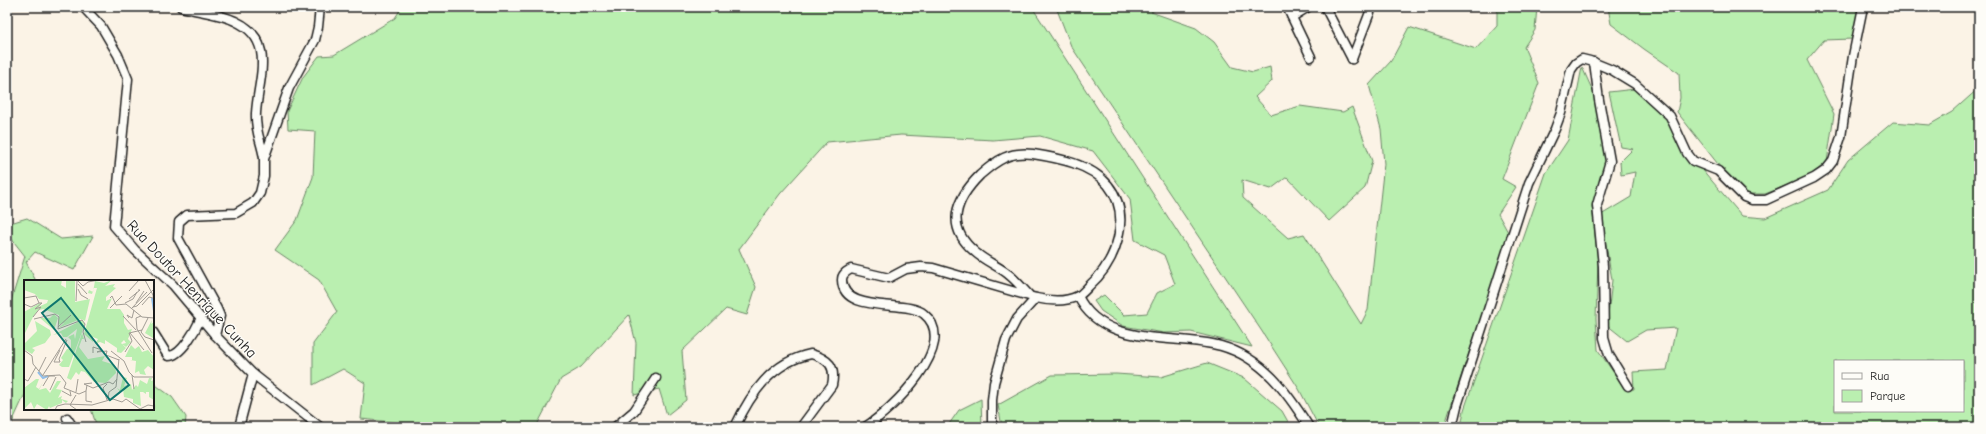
<svg xmlns="http://www.w3.org/2000/svg" width="1986" height="434" font-family="'Comic Neue',sans-serif">
<rect width="100%" height="100%" fill="#fbf3e6"/>
<filter id="ink" filterUnits="userSpaceOnUse"><feTurbulence type="fractalNoise" baseFrequency=".025" numOctaves="2"/><feDisplacementMap in="SourceGraphic" scale="8" xChannelSelector="R" yChannelSelector="G"/><feConvolveMatrix kernelMatrix="1 2 1 2 8 2 1 2 1" color-interpolation-filters="sRGB"/></filter>
<g filter="url(#ink)">
<!-- green -->
<g fill="#baefb0" stroke="#6b8666" fill-rule="evenodd">
<path d="M402,7h630l220,340 -61,-15 -27,1 -41,-7 -22,-15 -7,-10 10,-6 20,20 23,-2 10,-20 18,-9 -11,-29 -29,-15 -5,-41 -37,-48 -53,-15 -47,4 -92,-5 -74,7 -47,52 -41,55 17,38 -9,28 -21,-6 -44,42 4,49 -19,15 -8,-26 -25,6 2,-52 -7,-28 -48,52 -20,12 -25,48h-122l-3,-3 -50,-5 4,-36 -22,-14 -30,16v-41l24,-32 -18,-32 -44,-30 22,-30 16,-43 2,-46 -27,-2 -1,-18 16,-34 16,-21 15,-1 61,-37z"/>
<path d="M1056,7h103l-8,5 45,16 18,14 18,25 21,5 17,-5 2,14 -17,16 16,18 29,-9 43,6 9,-5 20,54 -7,27 -36,33 -42,-44 -16,12 -29,-9 1,18 45,40 16,-4 57,90 7,-14 16,-146 -3,-35 -12,-44 22,-24 18,-34 67,22 21,-23v-19h40l-2,23 -11,17 15,36 -37,96 14,8 -18,27 11,20 -65,193h-125l-20,-38 -38,-59 -190,-284z"/>
<path d="M1608,7h252l-7,32 -29,1 -17,20 27,54 -7,48 -19,15 -43,17h-17l-16,-12 -55,-70 3,-14 -1,-25 -35,-24 -33,-25z"/>
<path d="M1582,67l14,31 16,63 -20,45 6,56 -2,57 2,31 27,39h9l-1,-17 34,-2 9,-42 -30,2 -19,11 -20,-16 5,-45 -11,-65 30,-18 4,-25 -14,3 -1,-13 13,-13 -12,-2 -12,-55 26,-3 24,19 47,66 36,42 23,2 63,-28 20,-30 45,-38 36,3 23,-13 27,-24v339h-518l3,-17 82,-237 22,-33zM1835,361h128v50h-128z"/>
<path d="M27,218l34,21 32,-3 -19,34 -39,-18 -9,10 10,19h-11v113l-15,33h-3v-124l3,1 15,-48 -18,-23v-9z"/>
<path d="M1207,363l37,15 38,33 9,16h-289l-4,-22 54,-30 64,-1 45,3z"/>
<path d="M153,383l19,14 14,20 -1,10h-88l-6,-18h62z"/>
<path d="M981,399l1,28h-35l12,-17z"/>
</g>
<g fill="none" stroke-linecap="round" stroke-linejoin="round">
<defs>
<g id="street">
<path d="M83,7l18,19 17,29 10,24 -14,147 21,24 38,35 42,50 38,39 67,53"/>
<path d="M181,7c18,5 38,6 54,14 42,19 23,58 21,92 -1,19 5,27 8,45"/>
<path d="M1287,7l24,50"/>
<path d="M1325,7l27,52"/>
<path d="M1292,17l16,-10"/>
<path d="M1352,59l20,-52"/>
<path d="M1594,62l5,38 11,61 -13,44 6,61 1,72 5,17 19,31"/>
<path d="M1078,296c25,53 98,37 143,50 42,12 66,46 88,81"/>
<path d="M153,332l15,24c13,1 28,-27 33,-38"/>
<path d="M215,335l5,-19 -3,-7 -39,-71 1,-16 8,-7 49,-2 17,-10 7,-10 4,-17v-17l25,-71 26,-48 3,-13 2,-20"/>
<path d="M67,418l6,9"/>
<path d="M239,427l14,-53"/>
<path d="M615,427l19,-16 22,-33"/>
<path d="M735,427c16,-34 37,-65 76,-73 18,5 25,12 21,31l-31,42"/>
<path d="M865,427c26,-16 96,-83 59,-113 -17,-15 -81,1 -82,-34 0,-6 4,-8 9,-11l38,9 17,-9 15,-2 12,1 103,30c13,3 30,4 42,-2 4,-2 8,-7 11,-10 27,-24 44,-70 19,-101 -17,-21 -50,-27 -75,-31 -23,-3 -36,6 -53,21 -25,25 -35,52 -5,77 10,9 23,14 33,22 8,6 14,14 21,21"/>
<path d="M992,427v-27l2,-17 12,-43 11,-21 19,-21"/>
<path d="M1452,427l5,-21 72,-223 26,-54 6,-16 10,-43 5,-7 6,-4 8,2 22,9 23,14 35,32 17,37 6,8 25,10 26,26 8,3h14l48,-22 12,-8 7,-9 8,-24 12,-81 10,-49"/>
</g>
</defs>
<!-- street casing -->
<use href="#street" stroke="#1c1c1c" stroke-width="11"/>
<!-- street -->
<use href="#street" stroke="#fdfcf7" stroke-width="8"/>
</g>
</g>
<g text-anchor="middle" dominant-baseline="central" stroke-width="3" stroke-linejoin="round" paint-order="stroke">
<!-- street labels -->
<g font-size="15" fill="#1c1c1c" stroke="#fdfcf7">
<text transform="translate(192 289) rotate(47)">Rua Doutor Henrique Cunha</text>
</g>
</g>
<!-- overview -->
<g transform="translate(24 280)">
<rect width="130" height="130" fill="#fbf3e6"/>
<path d="M0,0h38l-1,5 5,3v-8l9,1v21l15,-3 -5,22 -4,-2 -23,9 6,-5 -6,2 1,-10 -16,-6 -4,1 2,-4 -8,11 -9,18v-23l16,-9h2l-4,4 9,-4 1,-3 -9,-1 -4,-5 -11,-4zM88,0l-7,6 10,-2 -2,3 3,1 -10,9v4l6,-3 -5,11h13l4,6v8l4,7 4,-1 -4,10 3,3 -5,5 -4,-3 4,-1 -2,-3 -3,3 5,5 -5,5 -4,-1v-4l-12,-8v4l-5,-2 -5,2 3,-5 -5,-2v5l-9,-8 13,-46h-3l-2,6 -4,-1 1,-3 4,2 2,-11 9,2zM30,34l4,4 -4,12 -14,-12h10zM58,40l3,4 -16,43h-7l-3,-2 4,-5 -2,-2 6,-9h4v-9l-3,-3 6,-3 1,5 2,-10 -10,8h-4l-2,-4 -8,2zM128,40l-1,4 3,-2 -1,16 -8,-5zM11,41l15,9 1,5 -6,8 -13,5 3,2 -3,4 -8,-5v-5l13,-13zM58,53l2,6h-2l-3,8 9,12 17,-3 -3,5 13,4 1,8 -10,10 -12,-1 -9,-10 -4,-1 -2,4 -3,-3 -5,8 -4,-2zM107,65l4,4 4,-3 3,6 6,-2 6,7v13l-6,-4 -4,4 2,5 -6,-1 -1,-3 -4,2 1,-12 -6,-1h2v-3h-7zM99,97l4,1 -3,8 7,-2 1,6 4,-5 2,2 2,-7 7,4 2,-6h3l-1,3 3,-1v20l-5,-3v-5h-3v2l-3,-2h-3l1,14 -8,-3v-4l-9,-2 -1,-8 -3,3 -3,-4 3,2zM12,99h3l-3,8 3,2 4,-7 -4,8 7,-2 4,5 7,-12h4l-5,8 6,1 -4,8 4,-2 -1,3 7,2 -2,2 -4,-3v3l-12,5 -1,-2 -2,4 -10,-6 -3,5 -3,-7 -7,7v-21z" fill="#baefb0"/>
<path fill="none" stroke="#91bfeb" stroke-width="2" d="M128,18l2,13M14,92l5,6 5,-2"/>
<path fill="none" stroke="#a29d95" stroke-width="1" d="M53,0l6,6 5,-4 11,-2M121,0l8,15 1,11M54,4l9,10M54,9l3,6 7,4M105,11l10,-11M0,18l12,-2 3,7 -8,4 -7,-3M86,18l2,-2 4,9 10,-1 16,13 12,1M105,19l11,-9h-2M52,21l1,-20M101,23l8,-4 4,-7M112,23l8,-12M118,25l7,-8 4,1M109,27l4,-1 17,-17M86,28l12,-12M108,28l15,-16M99,36l13,14M9,37l8,-10 -6,2 7,-6h-3M105,38l-2,-3 5,3 2,-8M124,38l-7,14 4,5 9,3M10,39l21,-5 4,3 -1,12 24,-9 3,4 -2,8 3,10M34,47l13,-12M113,49l15,24M113,49l-1,-11 5,-2M106,53l14,17M0,70l8,6 1,8 10,12 17,-1 6,8 -2,5 15,6 7,-3 1,-6M36,70l-6,12h6l-1,-3 8,-19M78,70l-5,2 10,-1M83,71l-1,4 13,5M87,71l13,10 5,11 5,5h20M101,72l7,-11 -3,-8 13,-3M69,73v-6l9,3M15,91l7,-14M19,95l23,-36M108,95l2,14M0,99l4,2 8,-14M68,103l-8,1 9,4 16,-6 4,2 4,-5M83,104l-4,4 4,12M19,106l6,-10h6M26,110l6,-13M38,111l9,5 -1,-5M62,111v10l6,1M52,112l2,-13M52,115l-6,10 7,5M84,120l1,-8 7,-5 3,-28M31,130l2,-4 8,-2 27,1 21,-6 9,3 4,-3 14,10 8,-4 6,1"/>
<path fill="#0f766e" fill-opacity="0.15" stroke="#0f766e" stroke-width="2" d="M37,18l68,87 -19,15 -68,-87z"/>
<rect width="130" height="130" fill="none" stroke="#1c1c1c" stroke-width="2"/>
</g>
<!-- margin -->
<rect width="1986" height="434" fill="none" stroke="#fdfcf7" stroke-width="24"/>
<rect x="12" y="12" width="1962" height="410" fill="none" stroke="#1c1c1c" stroke-width="1.5" filter="url(#ink)"/>
<!-- legend -->
<rect x="1834" y="360" width="130" height="52" fill="#fdfcf7" stroke="#a3a29f"/>
<rect x="1842" y="373" width="20" height="6" fill="#fdfcf7" stroke="#a3a29f"/>
<text x="1870" y="380" font-size="12" fill="#1c1c1c">Rua</text>
<rect x="1842" y="390" width="20" height="12" fill="#baefb0" stroke="#a3a29f"/>
<text x="1870" y="400" font-size="12" fill="#1c1c1c">Parque</text>
</svg>
